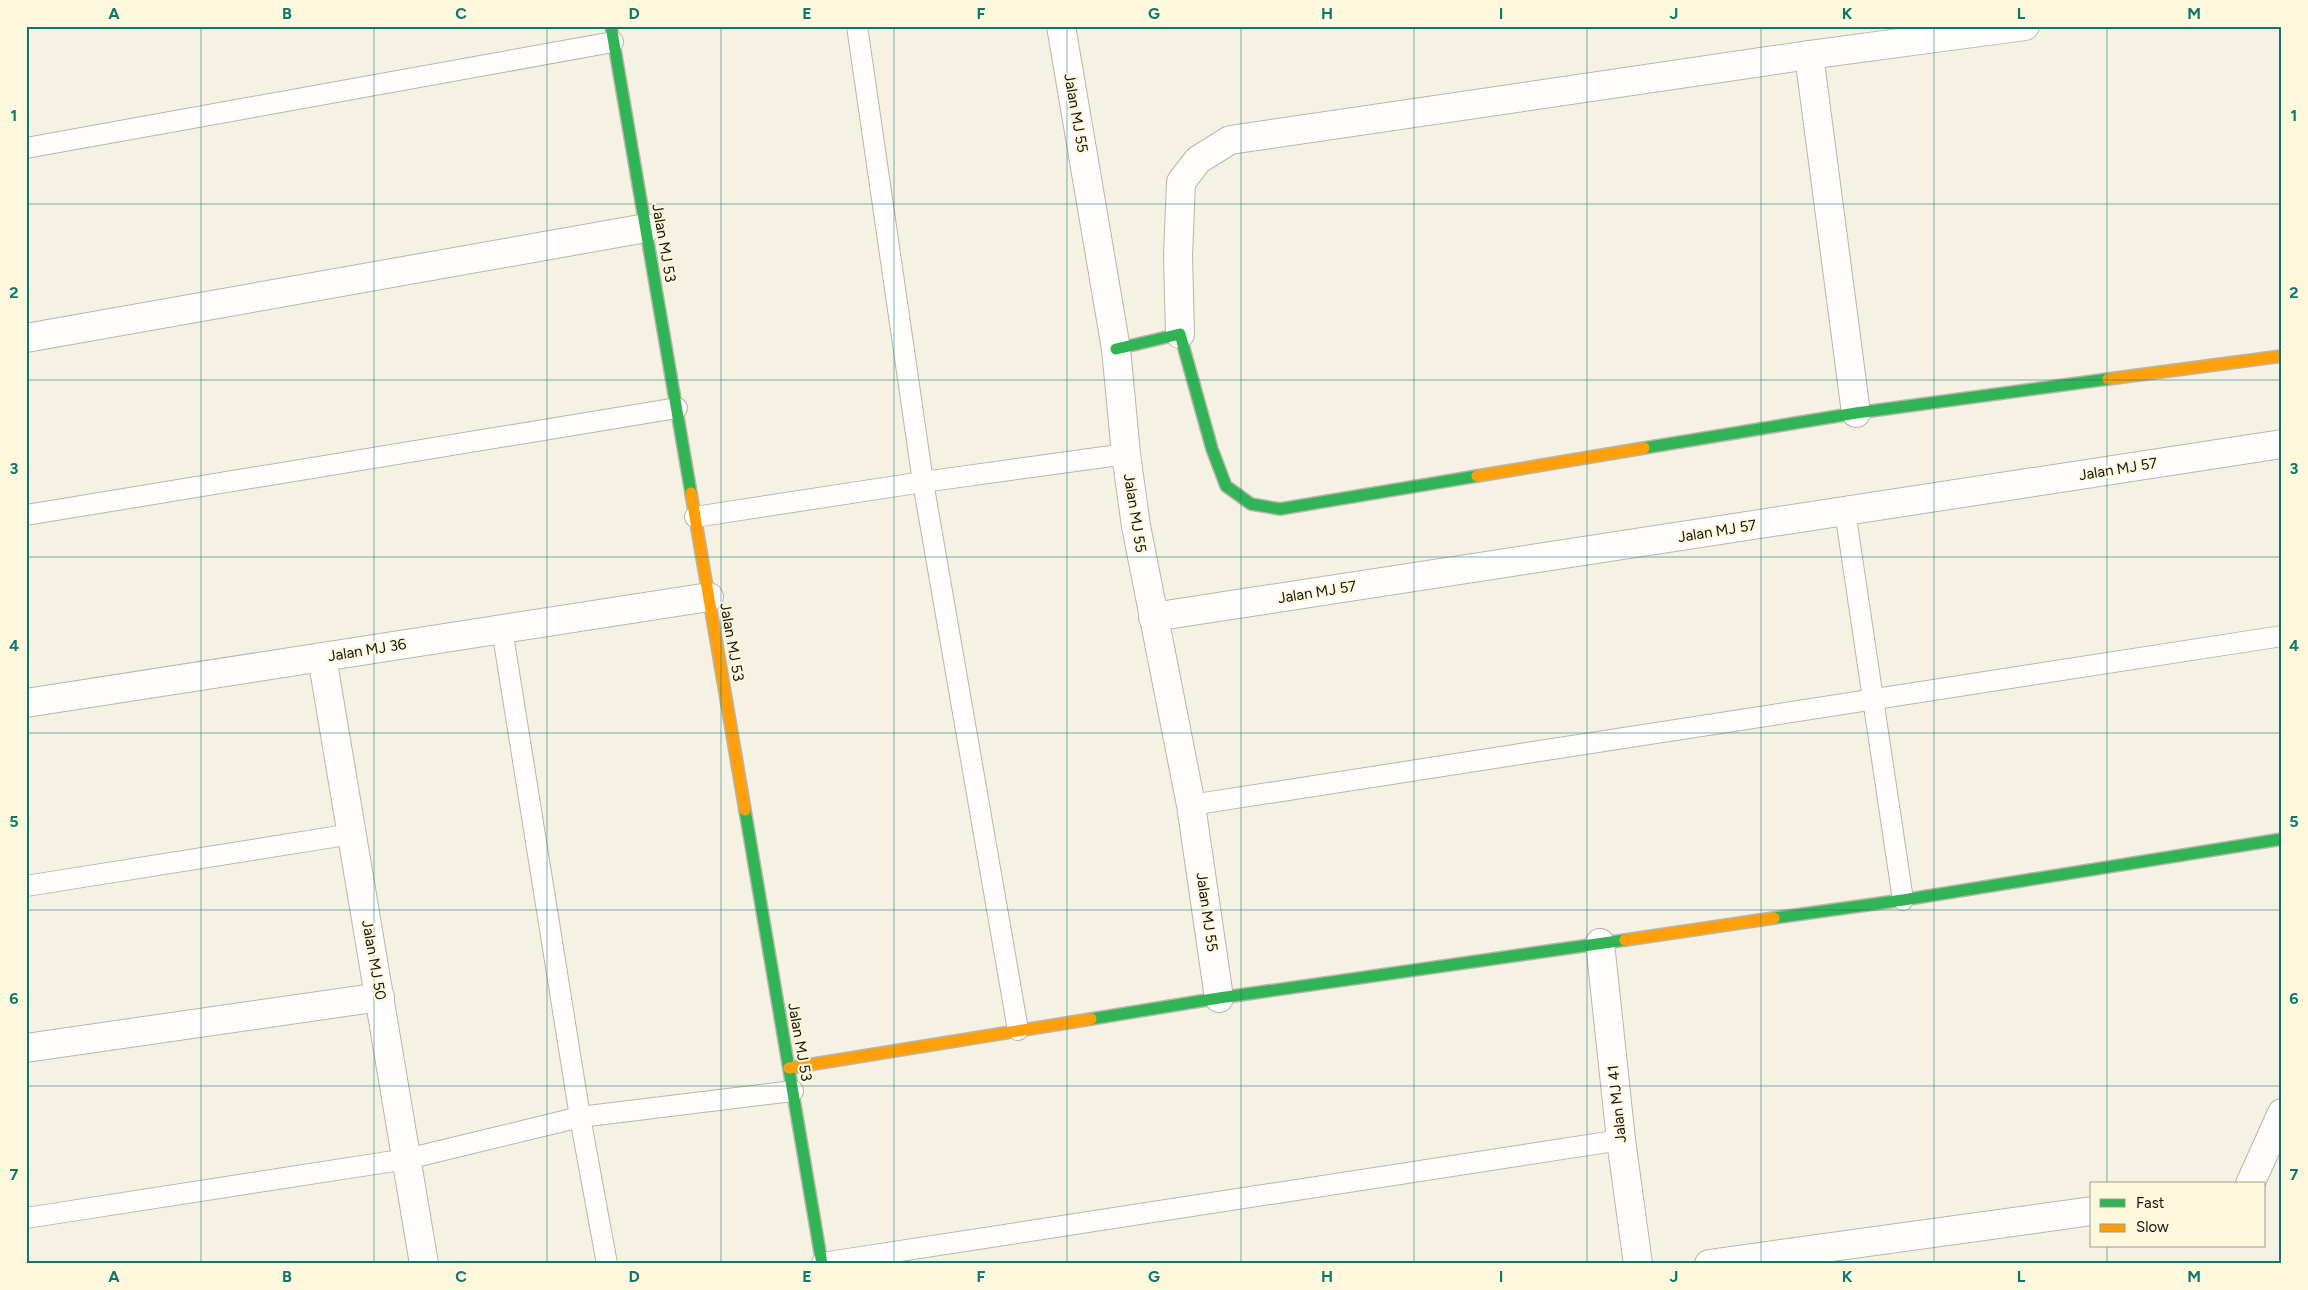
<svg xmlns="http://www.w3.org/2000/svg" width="2308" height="1290" font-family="Figtree,sans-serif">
<rect width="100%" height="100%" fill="#f5f2e4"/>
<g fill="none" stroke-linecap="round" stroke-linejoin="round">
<defs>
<g id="lane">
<path d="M857,26l66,456 95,548"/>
<path d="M26,148l587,-106"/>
<path d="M1845,511l58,389"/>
<path d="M26,515l651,-107"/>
<path d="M695,517l228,-35 203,-28"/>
<path d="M502,629l78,488 27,147"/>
<path d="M1191,805l1091,-169"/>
<path d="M26,886l326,-52"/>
<path d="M26,1218l381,-59 173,-42 213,-26"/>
<path d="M822,1263l799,-123"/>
</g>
<g id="street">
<path d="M1061,26l55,323 10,105 10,72 55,279 28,193"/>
<path d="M1809,55l47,358"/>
<path d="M1180,334l-2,-78 3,-74 17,-22 32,-20 579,-85 216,-29"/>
<path d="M26,338l620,-110"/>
<path d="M1153,617l1129,-173"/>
<path d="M322,657l102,607"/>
<path d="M26,703l683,-106"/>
<path d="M1600,943l21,197 17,124"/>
<path d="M26,1048l354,-51"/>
<path d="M2250,1184l32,-71"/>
<path d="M1709,1264l383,-53"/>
</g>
<g id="fast">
<path d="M611,26l80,467"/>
<path d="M1116,349l64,-15 32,115 14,37 25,18 29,5 197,-33"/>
<path d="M1644,448l212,-35 252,-34"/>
<path d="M745,810l77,454"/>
<path d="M1774,918l129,-18 379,-61"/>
<path d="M1091,1019l128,-21 406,-58"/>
</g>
<g id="slow">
<path d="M2108,379l174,-23"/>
<path d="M1477,476l167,-28"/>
<path d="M691,493l54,317"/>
<path d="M1625,940l149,-22"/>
<path d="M789,1068l302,-49"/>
</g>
</defs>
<!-- lane casing -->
<use href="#lane" stroke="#b8b6ab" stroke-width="22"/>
<!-- street casing -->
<use href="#street" stroke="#b8b6ab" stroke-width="30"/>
<!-- fast casing -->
<use href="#fast" stroke="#b8b6ab" stroke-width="14"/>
<!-- slow casing -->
<use href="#slow" stroke="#b8b6ab" stroke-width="14"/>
<!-- lane -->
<use href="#lane" stroke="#fefdfb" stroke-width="20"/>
<!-- street -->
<use href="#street" stroke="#fefdfb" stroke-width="28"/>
<!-- fast -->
<use href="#fast" stroke="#30b455" stroke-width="11"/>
<!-- slow -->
<use href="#slow" stroke="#ff9f0a" stroke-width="11"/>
</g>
<!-- grid -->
<path fill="none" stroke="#0f766e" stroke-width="1" stroke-opacity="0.55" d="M201,26v1238M374,26v1238M547,26v1238M721,26v1238M894,26v1238M1067,26v1238M1241,26v1238M1414,26v1238M1587,26v1238M1761,26v1238M1934,26v1238M2107,26v1158M26,204h2256M26,380h2256M26,557h2256M26,733h2256M26,910h2256M26,1086h2256M2107,1246v18"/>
<g text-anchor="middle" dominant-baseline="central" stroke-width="4" stroke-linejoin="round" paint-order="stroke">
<!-- street labels -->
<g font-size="15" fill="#16140b" stroke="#fdf7dc">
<text transform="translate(1076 113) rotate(80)">Jalan MJ 55</text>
<text transform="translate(664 243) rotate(80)">Jalan MJ 53</text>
<text transform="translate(2118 469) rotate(-9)">Jalan MJ 57</text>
<text transform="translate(1135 513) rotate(81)">Jalan MJ 55</text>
<text transform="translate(1717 531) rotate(-9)">Jalan MJ 57</text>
<text transform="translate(1317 592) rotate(-9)">Jalan MJ 57</text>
<text transform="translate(732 642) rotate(80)">Jalan MJ 53</text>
<text transform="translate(367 650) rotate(-9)">Jalan MJ 36</text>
<text transform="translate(1207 912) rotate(82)">Jalan MJ 55</text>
<text transform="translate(374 960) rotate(80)">Jalan MJ 50</text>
<text transform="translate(800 1042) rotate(80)">Jalan MJ 53</text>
<text transform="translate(1617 1104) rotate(-96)">Jalan MJ 41</text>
</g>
</g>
<!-- border -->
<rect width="2308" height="1290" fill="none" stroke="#fdf7dc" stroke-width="55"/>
<!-- legend -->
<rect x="2090" y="1182" width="175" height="65" fill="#fdf7dc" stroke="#a19c88"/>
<rect x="2100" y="1199" width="25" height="8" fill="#30b455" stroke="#a19c88"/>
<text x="2136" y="1208" font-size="15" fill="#16140b">Fast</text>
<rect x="2100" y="1224" width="25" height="8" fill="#ff9f0a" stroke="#a19c88"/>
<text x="2136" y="1232" font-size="15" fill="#16140b">Slow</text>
<rect x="28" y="28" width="2252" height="1234" fill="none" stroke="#0f766e" stroke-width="2"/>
<g font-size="16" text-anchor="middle" font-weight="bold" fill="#0f766e">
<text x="114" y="19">A</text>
<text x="287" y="19">B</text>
<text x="461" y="19">C</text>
<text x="634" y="19">D</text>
<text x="807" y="19">E</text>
<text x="981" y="19">F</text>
<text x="1154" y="19">G</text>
<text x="1327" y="19">H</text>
<text x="1501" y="19">I</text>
<text x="1674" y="19">J</text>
<text x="1847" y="19">K</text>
<text x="2021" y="19">L</text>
<text x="2194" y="19">M</text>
<text x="14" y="121">1</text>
<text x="2294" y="121">1</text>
<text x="14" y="298">2</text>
<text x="2294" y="298">2</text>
<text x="14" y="474">3</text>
<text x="2294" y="474">3</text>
<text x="14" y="651">4</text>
<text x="2294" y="651">4</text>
<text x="14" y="827">5</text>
<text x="2294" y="827">5</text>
<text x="14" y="1004">6</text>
<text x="2294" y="1004">6</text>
<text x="14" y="1180">7</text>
<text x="2294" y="1180">7</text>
<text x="114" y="1282">A</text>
<text x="287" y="1282">B</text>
<text x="461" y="1282">C</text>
<text x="634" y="1282">D</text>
<text x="807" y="1282">E</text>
<text x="981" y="1282">F</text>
<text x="1154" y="1282">G</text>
<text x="1327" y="1282">H</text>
<text x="1501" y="1282">I</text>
<text x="1674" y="1282">J</text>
<text x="1847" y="1282">K</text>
<text x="2021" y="1282">L</text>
<text x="2194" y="1282">M</text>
</g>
</svg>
